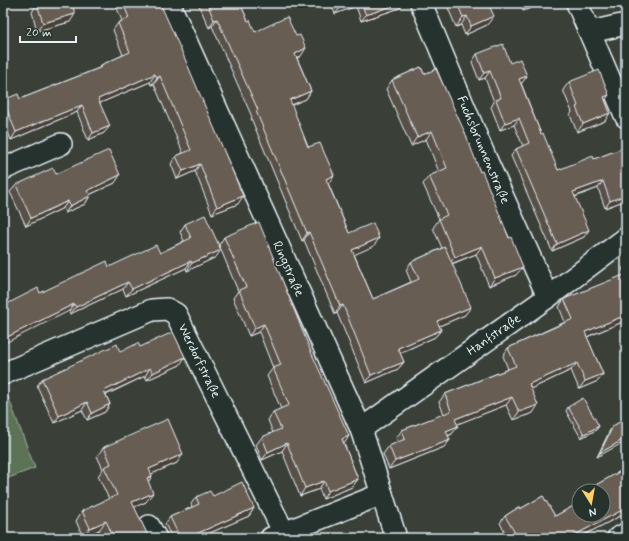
<svg xmlns="http://www.w3.org/2000/svg" width="629" height="541" font-family="Mynerve,sans-serif">
<rect width="100%" height="100%" fill="#3a4038"/>
<filter id="ink" filterUnits="userSpaceOnUse"><feTurbulence type="fractalNoise" baseFrequency=".025" numOctaves="2"/><feDisplacementMap in="SourceGraphic" scale="8" xChannelSelector="R" yChannelSelector="G"/><feConvolveMatrix kernelMatrix="1 2 1 2 8 2 1 2 1" color-interpolation-filters="sRGB"/></filter>
<g filter="url(#ink)">
<!-- green -->
<path fill="#5d7357" stroke="#a2b2a8" d="M4,386l31,82 -32,12v-93z"/>
<g fill="none" stroke-linecap="round" stroke-linejoin="round">
<defs>
<g id="street">
<path d="M169,3l192,426 35,109"/>
<path d="M421,3l65,156 62,138"/>
<path d="M577,3l49,114"/>
<path d="M590,32l36,-8"/>
<path d="M3,169l58,-25"/>
<path d="M3,374l149,-64 15,-1 9,5 108,219"/>
<path d="M361,429l187,-132 78,-59"/>
<path d="M149,526l7,12"/>
<path d="M271,538l111,-44"/>
<path d="M618,538l8,-4"/>
</g>
</defs>
<!-- street casing -->
<use href="#street" stroke="#e8f1f8" stroke-width="24"/>
<!-- street -->
<use href="#street" stroke="#26332d" stroke-width="21"/>
</g>
<!-- wall -->
<g fill="#595047" stroke="#e8f1f8">
<path d="M115,3h45l78,201 -26,10 -17,-43 -18,8 -6,-15 5,-8 7,-3 -29,-69 -3,1 -1,-3 -50,21 4,30 -16,7 -11,-28 -66,28 -8,-20v-20l17,-1 79,-31 2,-3 22,-10 -10,-25 5,-7 4,-2z"/>
<path d="M198,3h42l8,18 7,11 46,24 -4,2 14,33 -5,8 -15,6 17,42 26,28 -6,8 21,50 25,13 -20,8 19,45 38,-17 -5,-12 5,-8 31,-14 -9,-20 6,-9 -16,-35 6,-8 10,-4 -13,-33 -15,7 -25,-57 6,-9 29,-13 95,208 -27,11 -13,-32 -24,10 13,51 -26,11 2,4 -6,7 -35,16 4,9 -6,7 -32,14 -29,-70 -2,1 -31,-74 -2,1 -51,-123 1,-1 -40,-91 -3,2z"/>
<path d="M331,3h72l-3,5 -39,13 -5,-15 -21,8z"/>
<path d="M446,3h42l-1,22 -22,10 -4,-10 -5,2z"/>
<path d="M520,3h24l-21,8z"/>
<path d="M37,4l33,18 -33,9 -5,-19z"/>
<path d="M477,54l33,9 17,13 -6,7 20,51 17,36 36,-11 32,-12v53l-21,8 -7,-20 -23,9 9,40 -32,14 -41,-95 5,-7 7,-3 -9,-21 -14,5 -9,-23 3,-5 -9,-24 -6,2 -7,-18z"/>
<path d="M569,82l36,18v21l-28,11 -7,-17 2,-3 -9,-22z"/>
<path d="M56,174l59,9 -26,12 1,1 -5,8 -20,9 -2,-5 -37,18 -16,-34 6,-7z"/>
<path d="M185,224l31,33 -29,14 -1,-3 -60,28 -3,-7 -53,25 -1,-3 -29,-18 69,-26 51,-14 24,-12 -4,-9z"/>
<path d="M224,237l120,207 14,35 -6,8 -29,12 -4,-10 -19,7 -18,-45 -20,9 -6,-15 6,-8 11,-4 -5,-13 5,-8 8,-3 -14,-33 6,-8 -14,-36 -10,4 -16,-38 5,-7 -19,-46z"/>
<path d="M626,263v60l-1,-2 -38,16 16,37 -5,7 -19,8 -8,-19 -40,19 2,24 -20,7 -7,-15 -49,19 -5,10 -4,2 2,4 -6,7 -55,22 -6,-15 6,-8 9,-4 -2,-4 6,-8 42,-16 -5,-12 6,-8 63,-25 -5,-13 5,-8 57,-26 -6,-15 5,-8 61,-24 -3,-6z"/>
<path d="M140,347l40,18 -33,15 -2,-4 -39,19 4,9 -5,8 -18,8 -5,-10 -28,13 -17,-37 5,-7 78,-27z"/>
<path d="M568,407l31,19 -3,4 -15,8 -15,-27z"/>
<path d="M626,418l-29,39 13,-27 3,-4z"/>
<path d="M104,447l73,16 -26,11 1,2 -4,6 -2,20 -12,5 15,31h-46l-4,-8 -16,7 -7,-16 6,-10 27,-12 -11,-23 5,-7 -6,-13z"/>
<path d="M626,468v45l-48,25h-70l-8,-15 5,-7 14,-9 1,2 23,-13 12,20 24,-13v12h24v-24h-13l4,-5z"/>
<path d="M213,496l41,12 -5,8 -51,22h-26l-7,-14 5,-7 22,-10 -1,-3 5,-7z"/>
</g>
<!-- shaded-wall -->
<g fill="#484139" stroke="#e8f1f8">
<path d="M353,3h5l-2,3 -21,8 5,-6z"/>
<path d="M400,3h3l-3,5 -39,13 5,-6z"/>
<path d="M529,3h15l-21,8z"/>
<path d="M75,14l-5,8 -33,9 6,-8z"/>
<path d="M467,16l-6,9 -5,2 7,-10z"/>
<path d="M494,16l-7,9 -22,10 6,-9z"/>
<path d="M217,19l-5,7 -3,2 5,-8z"/>
<path d="M306,48l-5,8 -11,5 5,-7z"/>
<path d="M490,71l-5,7 -6,2 5,-7z"/>
<path d="M155,74l-5,8 -57,24 5,-7z"/>
<path d="M160,76l-6,8 -3,1 6,-7z"/>
<path d="M527,76l-5,7 -8,3 5,-7z"/>
<path d="M311,91l-5,8 -22,9 6,-8z"/>
<path d="M609,95l-6,8 1,-6z"/>
<path d="M82,105l-5,7 -66,28 5,-8z"/>
<path d="M610,113l-5,8 -28,11 6,-8z"/>
<path d="M519,118l-5,7 -14,5 5,-7z"/>
<path d="M110,126l-6,7 -16,7 5,-7z"/>
<path d="M432,131l-6,8 -15,7 6,-9z"/>
<path d="M200,164l-5,7 -18,8 6,-8z"/>
<path d="M120,175l-5,8 -33,15 5,-7z"/>
<path d="M334,175l-5,8 -8,3 5,-7z"/>
<path d="M603,181l-5,7 -30,11 5,-7z"/>
<path d="M626,195v5l-21,8 5,-7z"/>
<path d="M90,196l-5,8 -20,9 5,-7z"/>
<path d="M243,196l-5,8 -26,10 5,-7z"/>
<path d="M68,201l-5,7 -37,18 5,-8z"/>
<path d="M589,230l-5,7 -32,14 5,-7z"/>
<path d="M309,232l-5,8 -2,1 5,-8z"/>
<path d="M379,238l-5,8 -27,12 5,-8z"/>
<path d="M482,246l-6,8 -28,11 7,-8z"/>
<path d="M221,250l-5,7 -29,14 5,-8z"/>
<path d="M191,261l-5,7 -60,28 6,-7z"/>
<path d="M523,267l-7,8 -27,11 6,-8z"/>
<path d="M128,282l-5,7 -53,25 6,-7z"/>
<path d="M74,304l-5,7 -66,33v-5z"/>
<path d="M343,305l-6,8 -2,1 5,-8z"/>
<path d="M471,307l-6,8 -33,14 5,-8z"/>
<path d="M626,315l-1,6 -46,19 6,-8z"/>
<path d="M264,324l-5,8 -10,4 6,-8z"/>
<path d="M441,330l-6,7 -42,19 5,-8z"/>
<path d="M185,357l-5,8 -33,15 6,-7z"/>
<path d="M404,362l-6,7 -32,14 5,-8z"/>
<path d="M577,363l-6,7 -47,22 5,-8z"/>
<path d="M150,368l-5,8 -47,22 6,-7z"/>
<path d="M603,374l-5,7 -19,8 6,-8z"/>
<path d="M512,397l-6,8 -56,22 5,-8z"/>
<path d="M87,402l-5,8 -28,13 5,-7z"/>
<path d="M110,404l-5,8 -18,8 5,-7z"/>
<path d="M538,405l-5,8 -20,7 6,-8z"/>
<path d="M458,426l-6,8 -11,4 5,-7z"/>
<path d="M599,426l-3,4 -15,8 3,-4z"/>
<path d="M349,436l-5,8 -2,-5z"/>
<path d="M626,438v3l-29,16 3,-4z"/>
<path d="M450,440l-6,7 -55,22 6,-8z"/>
<path d="M287,443l-5,8 -20,9 6,-8z"/>
<path d="M183,454l-6,9 -35,15 7,-9z"/>
<path d="M152,476l-6,9 1,-7z"/>
<path d="M358,479l-6,8 -29,12 5,-8z"/>
<path d="M324,481l-5,8 -19,7 5,-8z"/>
<path d="M153,493l-7,9 -20,9 6,-9z"/>
<path d="M254,508l-5,8 -51,22h-11z"/>
<path d="M626,508v5l-48,25h-9z"/>
<path d="M106,521l-7,9 -16,7 7,-9z"/>
</g>
<!-- building -->
<g fill="#675d52" stroke="#e8f1f8">
<path d="M41,3h31l3,11 -32,9 -6,-19z"/>
<path d="M123,3h37l25,56 58,137 -26,11 -17,-43 -17,7 -7,-15 15,-6 -31,-74 -3,2 -2,-4 -57,25 12,27 -17,7 -11,-28 -66,27 -13,-32 15,-6 2,5 82,-32 -1,-2 29,-13 -12,-29 11,-5z"/>
<path d="M207,3h33l8,18 2,-1 5,12 32,-15 9,19 4,-1 6,13 -11,6 16,37 -21,9 18,47 12,-4 14,32 -8,4 23,54 24,-10 6,15 -27,12 21,49 46,-20 -8,-17 34,-15 26,60 -34,14 4,9 -43,18 6,14 -33,13 -28,-70 -3,1 -31,-74 -2,1 -51,-122 2,-1 -41,-91 -3,1z"/>
<path d="M337,3h16l-13,5z"/>
<path d="M361,3h39l-34,12z"/>
<path d="M457,3h31l6,13 -23,10 -4,-10 -4,1z"/>
<path d="M503,44l7,19 10,-4 7,17 -8,3 22,55 2,-1 15,37 35,-14 1,3 32,-12v48l-16,6 -7,-20 -30,11 16,38 -32,14 -41,-95 13,-6 -10,-25 -14,5 -9,-23 5,-2 -11,-27 -6,2 -7,-19z"/>
<path d="M421,67l3,7 12,-5 30,66 14,37 2,-1 27,67 2,-1 12,30 -28,11 -13,-32 -27,11 -16,-38 8,-4 -18,-39 18,-8 -15,-37 -15,6 -25,-57z"/>
<path d="M599,70l10,25 -5,2 6,16 -27,11 -7,-17 2,-1 -9,-24z"/>
<path d="M109,150l11,25 -33,16 3,5 -20,10 -2,-5 -37,17 -15,-33 37,-17 3,6z"/>
<path d="M205,215l16,35 -29,13 -1,-2 -59,28 -4,-7 -52,25 -2,-3 -71,35v-33l35,-18 2,5 67,-32 2,6 47,-22 4,8 31,-15 -6,-14z"/>
<path d="M259,222l52,130 38,84 -7,3 16,40 -30,12 -4,-10 -19,7 -18,-45 -19,9 -6,-15 19,-8 -8,-17 16,-7 -16,-37 8,-3 -17,-41 -9,4 -16,-38 7,-3 -22,-50z"/>
<path d="M626,274v41l-41,17 18,42 -18,7 -8,-18 -48,21 9,21 -19,7 -7,-15 -57,22 3,7 -12,5 4,9 -55,21 -6,-15 16,-7 -3,-9 49,-19 -6,-17 71,-28 -8,-18 65,-29 -9,-20z"/>
<path d="M173,332l12,25 -32,16 -3,-5 -46,23 6,13 -18,9 -5,-11 -28,14 -17,-37 75,-35 3,8 18,-9 2,4z"/>
<path d="M583,398l16,28 -15,8 -16,-27z"/>
<path d="M626,418v20l-26,15 13,-27z"/>
<path d="M168,419l15,35 -34,15 3,7 -5,2 6,15 -21,9 17,36h-35l-8,-17 -16,7 -8,-17 35,-16 -13,-28 7,-3 -7,-17z"/>
<path d="M626,468v40l-57,30h-51l-13,-22 14,-9 1,2 23,-13 12,20 24,-13v12h24v-24h-6l-3,-5z"/>
<path d="M242,482l12,26 -67,30h-7l-10,-21 29,-13 -3,-7 14,-6 3,5z"/>
</g>
</g>
<g text-anchor="middle" dominant-baseline="central" stroke-width="3.5" stroke-linejoin="round" paint-order="stroke">
<!-- street labels -->
<g font-size="13" fill="#e8f1f8" stroke="#26332d">
<text transform="translate(483 150) rotate(67)">Fuchsbrunnenstraße</text>
<text transform="translate(288 269) rotate(66)">Ringstraße</text>
<text transform="translate(494 335) rotate(-35)">Hanfstraße</text>
<text transform="translate(199 361) rotate(64)">Werdorfstraße</text>
</g>
</g>
<!-- margin -->
<rect width="629" height="541" fill="none" stroke="#26332d" stroke-width="16"/>
<rect x="8" y="8" width="613" height="525" fill="none" stroke="#e8f1f8" stroke-width="1.5" filter="url(#ink)"/>
<!-- north arrow -->
<g transform="translate(591 503) rotate(169)"><circle r="19" fill="#26332d" stroke="#747f7e"/>
<path d="M0-3L7 15L0 10L-7 15Z" fill="#ffd166"/>
<text y="-6" font-size="11" font-weight="bold" text-anchor="middle" fill="#e8f1f8">N</text>
</g>
<!-- scale -->
<path d="M20 36v6h56v-6" fill="none" stroke="#e8f1f8" stroke-width="2"/>
<text x="26" y="36" font-size="12" fill="#e8f1f8" stroke="#26332d" stroke-width="3" paint-order="stroke">20 m</text>
</svg>
